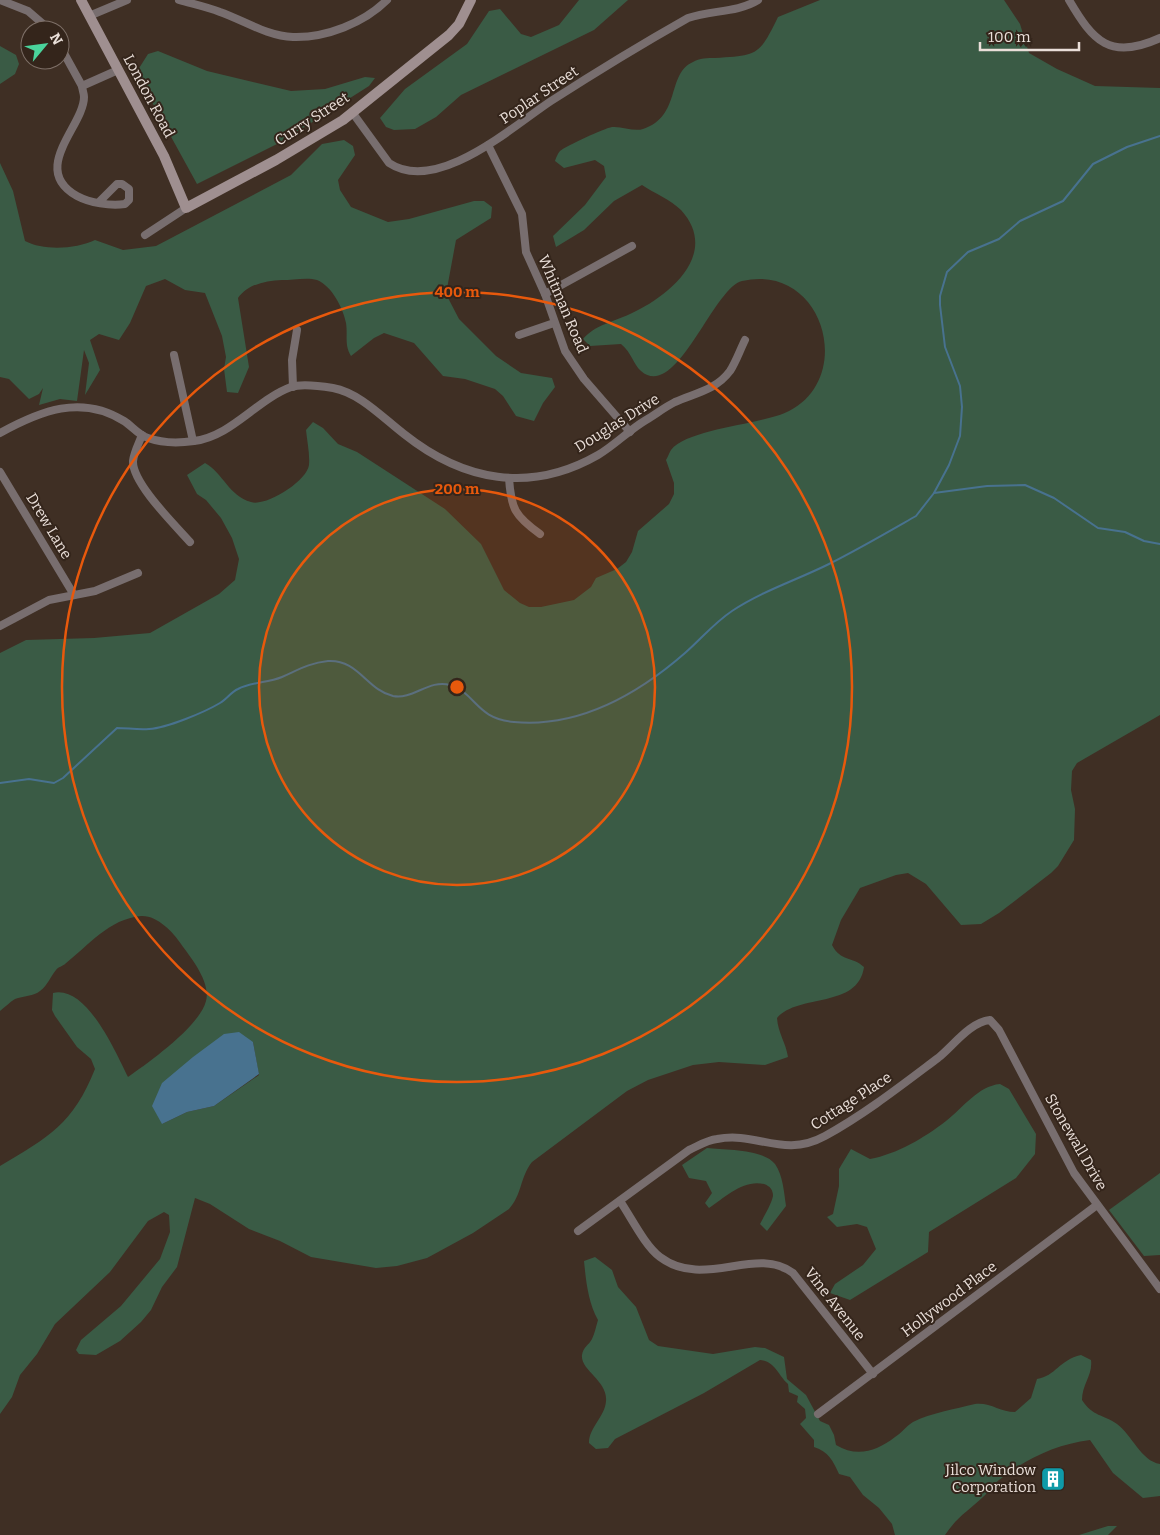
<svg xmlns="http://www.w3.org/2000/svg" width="1160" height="1535" font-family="Bitter,serif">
<rect width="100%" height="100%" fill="#3f2f24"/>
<!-- green -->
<g fill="#3a5b45" fill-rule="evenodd">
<path d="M579,0h49l-34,30 -133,65 -25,22 -21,12 -21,1 -8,-3 -6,-9 25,-29 62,-45 22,-33 11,-2 21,25 10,3 28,-12z"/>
<path d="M820,0h184l16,24 9,29 28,16 38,17 65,2v627l-83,48 -5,8 -1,19 4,19 -1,31 -16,26 -7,7 -52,40 -18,11 -20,1 -35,-41 -18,-11 -12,2 -36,13 -19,32 -9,25c9,17 20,11 32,22 -6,42 -65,26 -87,51 1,15 9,25 11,39l-23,8 -46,-3 -26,3 -45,15 -21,11 -95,71c-12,15 -10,33 -23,47l-36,24 -46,25 -30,8 -21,2 -65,-11 -31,-16 -31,-12 -39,-25 -15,-6 -18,69 -15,20 -11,23 -10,12 -21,19 -24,14 -17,-1 -3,-4 5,-10 40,-34 39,-47 10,-27 -1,-17 -5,-3 -16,9 -38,51 -55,52 -18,30 -17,21 -8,22 -12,17v-248c49,-29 73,-42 95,-97l-4,-10 -14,-12 -22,-31 -3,-6 1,-17c34,-8 63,60 75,84 20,-14 72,-51 78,-76 5,-19 -15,-43 -25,-57 -8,-12 -24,-29 -40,-28 -32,3 -52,29 -76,48 -2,2 -7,3 -9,6 -6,7 -8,15 -16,21 -6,5 -17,5 -25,8 -5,3 -10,8 -15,12v-358l26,-13 68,-2 56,-5 69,-39 16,-14 4,-21 -7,-21 -11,-20 -15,-18 -9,-6 -10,-19 18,-12c18,10 24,33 46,39 15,5 56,-21 58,-37 1,-11 -2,-24 -3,-35l7,-8 10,6 15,16 19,8 88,57 36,35 23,46 16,13 9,4h12l33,-7 17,-13 5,-9 21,-9 9,-7 6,-10 6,-21 31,-27 5,-10v-11l-8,-23c2,-3 3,-7 5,-10 18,-22 91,-25 118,-39 67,-34 34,-149 -47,-130 -29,7 -66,121 -101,90 -8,-7 -9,-18 -20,-27l-31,2 -7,-7c12,-14 30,-17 47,-25 38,-17 91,-60 51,-104 -10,-10 -27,-17 -39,-25l-28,16 -30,29 -28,17 -3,-11 32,-31 21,-28 -2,-11 -9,-6 -31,8 -9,-7c1,-3 3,-8 5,-10 6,-5 45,-23 52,-24 10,-1 22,5 31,2 39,-13 23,-55 50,-67 6,-4 15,-4 22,-4 43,-3 44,-2 63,-41zM253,1042l6,33 -45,31 -27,6 -25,12z"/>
<path d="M0,46l16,9 3,9 -4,10 -15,10z"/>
<path d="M158,51l49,20 84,20 34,-2 40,-12 10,1 -6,8 -88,56 -84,42 -61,-111 12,-19z"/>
<path d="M344,140l9,6 2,9 -17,25 2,10 11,17 37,15 21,-3 65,-18h10l8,6 -1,11 -35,22 -10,54 13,25 37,37 25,17 31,5 3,9 -12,16 -9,18 -18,-5 -13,-20 -8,-7 -30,-10 -22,-3 -29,-33 -30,-10 -10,5 -23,18c-7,-12 -3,-20 -5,-33 -3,-15 -14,-37 -29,-43 -9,-3 -25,0 -35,0 -17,1 -34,4 -44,18l11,69 -11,26 -11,-1 -3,-23 2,-12 -4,-21 -17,-43 -20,-3 -20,-11 -19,7 -16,37 -11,17 -20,-6 -9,6 10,30 -15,25 4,-32 -5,-13 -7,51 -17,-2 -21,6 4,-17 -4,6 -10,5 -20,-20 -9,-2v-214l13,28 12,50c19,10 51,8 70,-1l28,10 33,-4 135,-71 31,-31z"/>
<path d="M1000,1084l9,5 27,45 -1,20 -19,24 -87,54 -1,20 -78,48 -20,-7 5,-9 28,-19 13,-16 -9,-22 -10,-3 -20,3 -10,-10 6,-3 6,-28v-17l12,-20 19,10c27,-5 54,-21 76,-38 17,-13 32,-35 54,-37z"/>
<path d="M707,1148c18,2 56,1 68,16 8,11 9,29 11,42l-19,25 -7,-7c4,-8 11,-19 13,-28 0,-6 -3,-10 -9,-12 -20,-5 -39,13 -55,24l-4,-5 7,-10 -6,-12 -17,-3 -7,-13z"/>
<path d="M1160,1173v82l-16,1 -35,-46z"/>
<path d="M595,1257l17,13 6,17 18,20 13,33 9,6 55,8 42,-7 10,1 19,9 3,22 19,16 14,26 9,4 5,10 2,10c21,13 41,6 59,-8 7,-4 11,-11 18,-15 18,-9 42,-13 62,-18 15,-2 25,8 40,8l16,-14 6,-19c19,-3 22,-19 44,-24l10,5c2,15 -9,24 -9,40 11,17 21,14 35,24 15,11 24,37 43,40v32l-17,2 -30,-25 -23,-33c-33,4 -65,19 -91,40 -6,4 -10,12 -16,17 -16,15 -25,19 -38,38h-50l-3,-11 -13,-16 -16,-13 -13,-18 -11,-3c-6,-13 -10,-22 -25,-27v-7l-14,-16 6,-6 -1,-9 -8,-7 1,-6 -9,-4 -1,-8c-10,-9 -13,-23 -28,-24l-56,33 -89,46 -7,9 -12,1 -7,-6c0,-16 16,-26 17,-42 2,-20 -26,-31 -24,-46 1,-8 7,-10 10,-16 3,-6 4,-13 6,-19 -10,-18 -12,-39 -14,-59z"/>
<path d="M1108,1526h9l-9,9h-29z"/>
</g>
<!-- water -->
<path fill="#48728f" d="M239,1032l14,10 6,32 -45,32 -27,6 -25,12 -10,-18 10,-23 31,-26 31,-23z"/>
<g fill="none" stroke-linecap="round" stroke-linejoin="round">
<!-- stream -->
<g stroke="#48728f" stroke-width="2">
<path d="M934,493l53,-7 38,-1 29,13 44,30 27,4 19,9 16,3"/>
<path d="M0,783l29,-4 25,4 9,-5 54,-50c10,0 21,2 32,1 18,-1 56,-17 71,-26 7,-4 11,-11 18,-14 13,-7 30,-6 44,-12 16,-7 27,-14 46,-16 30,-2 39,29 65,35 20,4 36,-17 57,-11 26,8 26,34 64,37 65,6 124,-28 171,-69 16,-14 29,-30 47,-42 30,-20 65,-31 97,-47 30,-15 59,-32 87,-48l18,-23 15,-28 11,-29 2,-29 -2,-21 -15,-39 -5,-42v-9l7,-24 21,-20 31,-13 21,-18 43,-20 30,-37 34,-17 33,-11"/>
</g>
<!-- street -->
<g stroke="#786e6f" stroke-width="8">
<path d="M0,0l28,11 22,19"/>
<path d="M179,0c14,4 28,7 41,12 23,8 47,24 73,25 33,1 71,-14 94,-37"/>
<path d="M1069,0c24,41 41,61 91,38"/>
<path d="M89,16l38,-16"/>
<path d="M60,46l22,40"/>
<path d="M352,112l37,51c48,32 124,-37 162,-62 45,-29 91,-57 137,-83 23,-8 49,-5 70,-18"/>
<path d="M488,145l34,69 4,38 19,42 20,57 19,28 46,53"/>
<path d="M99,202l18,-18h5l7,5v11l-4,4c-15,2 -35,-1 -48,-8 -48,-27 7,-70 7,-99 0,-4 -2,-8 -2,-11l36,-16"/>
<path d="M145,235l41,-27"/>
<path d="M545,294l87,-48"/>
<path d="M519,335l35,-12"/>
<path d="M174,355l19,86"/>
<path d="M293,387l-1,-27 5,-30"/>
<path d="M0,433c40,-22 81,-39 124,-12 8,5 14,14 24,17 14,5 32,5 46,3 38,-5 62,-41 97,-54 11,-4 30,-1 42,1 27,5 50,30 71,46 59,47 126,60 194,21 17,-10 31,-25 48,-35 10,-6 19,-13 29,-18 20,-9 41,-12 55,-31 6,-9 10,-21 15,-31"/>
<path d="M142,435c-3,8 -8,17 -9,26 -1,22 42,64 57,81"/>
<path d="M0,472l74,123"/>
<path d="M509,478c2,31 6,38 31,56"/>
<path d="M0,626l49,-26 46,-9 43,-18"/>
<path d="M620,1201c11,16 25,45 40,56 44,33 95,-12 133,16l80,101"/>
<path d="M578,1231l111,-81c9,-4 18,-10 28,-11 40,-8 66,20 108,-3 40,-22 77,-51 113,-78 15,-12 32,-36 52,-38l9,10 75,143 86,116"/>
<path d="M818,1414l279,-209"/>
</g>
<!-- secondary -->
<path stroke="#9f8f90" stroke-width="10" d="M81,0l83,156 22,52 90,-48 67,-40 106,-85 10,-11 12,-24"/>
</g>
<!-- distance rings -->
<circle cx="457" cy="687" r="198" fill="#e8590c" fill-opacity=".12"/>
<g fill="none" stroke="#e8590c" stroke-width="2.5">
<circle cx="457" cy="687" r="198"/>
<circle cx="457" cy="687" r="395"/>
</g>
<!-- icons -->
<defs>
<symbol id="building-square" viewBox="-11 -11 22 22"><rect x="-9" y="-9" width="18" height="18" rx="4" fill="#0f9aa8" stroke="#34251b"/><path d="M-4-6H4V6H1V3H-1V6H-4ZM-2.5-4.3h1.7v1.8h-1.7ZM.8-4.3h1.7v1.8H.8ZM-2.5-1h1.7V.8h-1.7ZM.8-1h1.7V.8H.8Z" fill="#fff"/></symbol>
</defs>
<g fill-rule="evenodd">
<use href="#building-square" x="1039" y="1465" width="28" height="28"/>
</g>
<g text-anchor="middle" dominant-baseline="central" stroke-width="4" stroke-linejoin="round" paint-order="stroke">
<!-- street labels -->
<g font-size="15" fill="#eadfd9" stroke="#34251b">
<text transform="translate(539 95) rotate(-34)">Poplar Street</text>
<text transform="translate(149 96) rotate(62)">London Road</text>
<text transform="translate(312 119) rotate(-33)">Curry Street</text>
<text transform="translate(563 304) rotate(67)">Whitman Road</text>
<text transform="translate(617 423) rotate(-32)">Douglas Drive</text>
<text transform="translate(49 526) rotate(59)">Drew Lane</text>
<text transform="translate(851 1101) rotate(-33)">Cottage Place</text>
<text transform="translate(1076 1142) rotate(60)">Stonewall Drive</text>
<text transform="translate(949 1299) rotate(-37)">Hollywood Place</text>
<text transform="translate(835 1304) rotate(52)">Vine Avenue</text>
</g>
<!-- poi labels -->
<g font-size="15" fill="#eadfd9" stroke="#34251b" text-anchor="end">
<text x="1036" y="1470">Jilco Window<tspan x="1036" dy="17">Corporation</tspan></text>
</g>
</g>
<circle cx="457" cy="687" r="8" fill="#e8590c" stroke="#34251b" stroke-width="2.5"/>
<g font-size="15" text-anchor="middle" font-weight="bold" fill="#e8590c" stroke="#34251b" stroke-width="4" stroke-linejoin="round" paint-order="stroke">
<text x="457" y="297">400 m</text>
<text x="457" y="494">200 m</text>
</g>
<!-- north arrow -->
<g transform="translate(45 45) rotate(61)"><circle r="24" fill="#34251b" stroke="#7d6f67"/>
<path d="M0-4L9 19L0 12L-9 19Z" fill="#4ad49c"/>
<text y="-8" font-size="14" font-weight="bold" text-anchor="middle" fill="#eadfd9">N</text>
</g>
<!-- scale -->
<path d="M980 42v8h99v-8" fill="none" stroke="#eadfd9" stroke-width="2.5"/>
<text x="988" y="42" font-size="15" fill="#eadfd9" stroke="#34251b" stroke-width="4" paint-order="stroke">100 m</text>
</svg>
